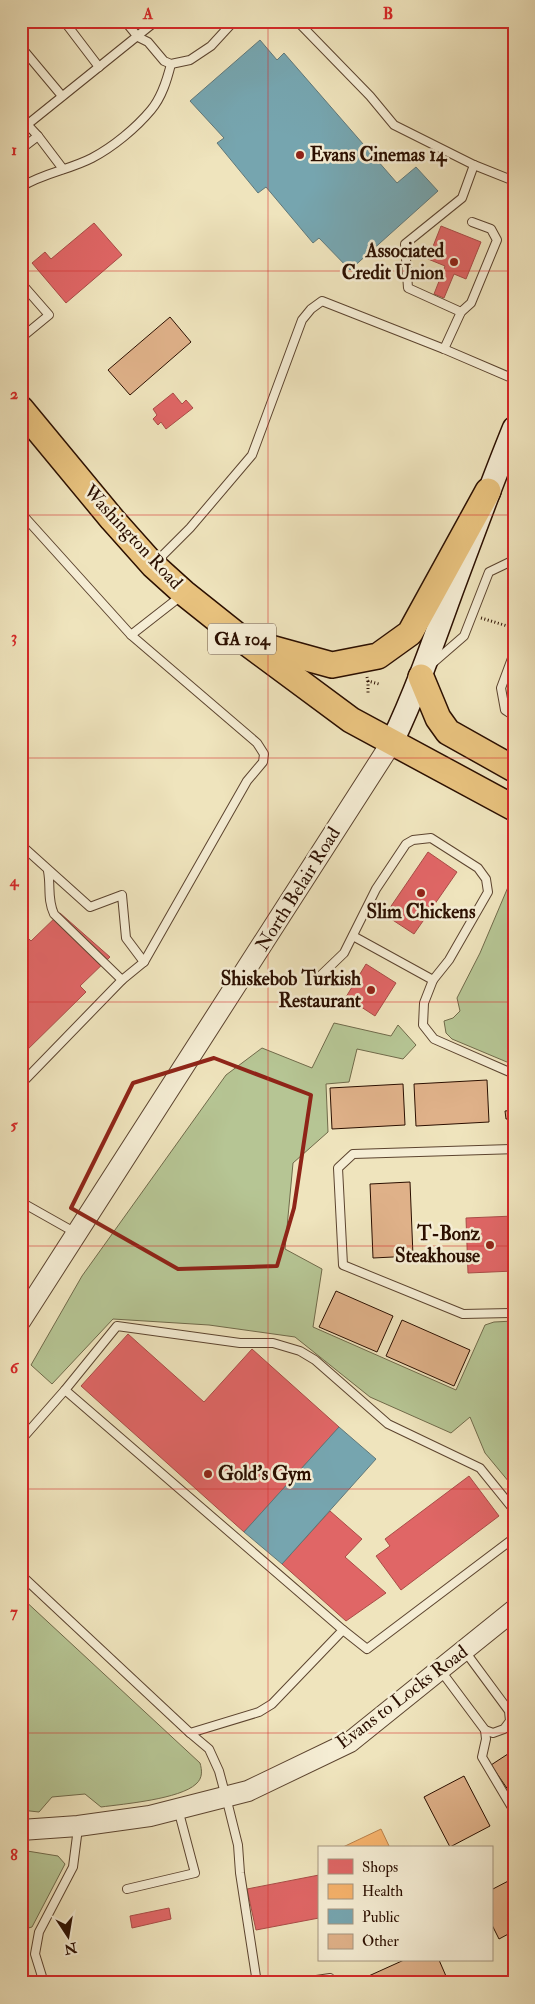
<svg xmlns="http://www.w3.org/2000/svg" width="535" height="2004" font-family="'IM FELL Double Pica',serif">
<rect width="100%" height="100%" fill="#efe4bd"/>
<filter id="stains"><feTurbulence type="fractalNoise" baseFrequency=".004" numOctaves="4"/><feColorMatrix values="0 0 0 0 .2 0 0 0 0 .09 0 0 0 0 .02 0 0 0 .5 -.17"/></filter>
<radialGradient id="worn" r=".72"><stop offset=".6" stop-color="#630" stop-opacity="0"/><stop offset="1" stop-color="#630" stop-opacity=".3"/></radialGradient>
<!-- green -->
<g fill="#b6c594" stroke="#706a4a">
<path d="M514,873v192l-62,-26 -6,-6 -2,-12 9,-3 7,-7 -3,-13 23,-45z"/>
<path d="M334,1023l57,13 7,-11 18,20 -13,14 -46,-10 -8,33 -23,2 2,48 -35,31 -8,86 37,20 -9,58 143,63 29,-65 9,-3 20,-1v167l-29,-35 -15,-36 -19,16 -81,-36 -75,-60 -86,-12 -96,-6 -61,65 -21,-19 51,-89 144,-201 36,-27 50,20z"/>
<path d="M21,1597l179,166c2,7 3,15 -4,21 -16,15 -72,20 -95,23l-16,-13 -33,3 -13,15 -18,-2z"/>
<path d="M21,1850l37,6 7,8 -33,63 -11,3z"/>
</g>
<!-- shops -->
<g fill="#e06666" stroke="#aa4c47">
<path d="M94,223l28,32 -56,48 -34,-40 13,-11 6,7z"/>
<path d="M441,226l40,16 -15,37 -12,-5 -10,24 -10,-4 11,-28 -17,-7z"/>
<path d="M173,393l9,11 4,-4 7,8 -27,21 -5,-7 -3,3 -5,-6 4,-4 -4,-6z"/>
<path d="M428,852l29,20 -43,62 -29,-19z"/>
<path d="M60,913l50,44 -30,29 6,6 -65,64v-125l10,10z"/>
<path d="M366,964l30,19 -21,33 -29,-19z"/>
<path d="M514,1216v55l-46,2 -2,-55z"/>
<path d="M128,1334l76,68 48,-53 87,78 -95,105 -163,-146z"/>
<path d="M469,1476l30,40 -98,74 -25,-34 14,-10 -5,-7z"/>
<path d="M330,1511l32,28 -17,18 41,36 -40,28 -64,-57z"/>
<path d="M319,1875v43l-63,12 -9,-41z"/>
<path d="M169,1908l2,11 -39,9 -2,-12z"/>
</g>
<!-- health -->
<path fill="#f6b26b" stroke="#b9814b" d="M381,1829l9,19h-46l-1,-1z"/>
<!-- public -->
<g fill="#76a5af" stroke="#60787a">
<path d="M260,40l17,20 7,-7 113,130 19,-16 22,24 -88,79 -31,-32 -6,5 -47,-56 -8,6 -41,-50 7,-5 -34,-37z"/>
<path d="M339,1427l37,32 -94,105 -38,-32z"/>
</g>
<!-- building -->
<g fill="#dfb189" stroke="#2b0f00">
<path d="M170,317l21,25 -61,53 -22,-25z"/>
<path d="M487,1080l2,42 -73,4 -2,-42z"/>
<path d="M403,1084l2,41 -73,4 -2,-41z"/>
<path d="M514,1110v9h-8l-1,-8z"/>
<path d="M410,1182l3,74 -40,2 -3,-74z"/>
<path d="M336,1291l57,25 -16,36 -58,-25z"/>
<path d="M402,1320l68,30 -16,36 -68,-30z"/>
<path d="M514,1750v47h-1l-22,-32z"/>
<path d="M464,1776l26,50 -40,21 -26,-50z"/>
<path d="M514,1878v53l-15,8 -8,-16v-33z"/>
<path d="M514,1953v14l-6,-12z"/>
<path d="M404,1960h35l10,23h-86l-1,-4z"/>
</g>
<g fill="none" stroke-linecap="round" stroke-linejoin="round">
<defs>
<g id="service">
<path d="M64,21l35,46"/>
<path d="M125,21l13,16 10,5 16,19 7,3 19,-4 21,-14 23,-25"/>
<path d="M297,21l73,75 24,29 80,40 40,16"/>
<path d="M21,22l1,-1"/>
<path d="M21,47l41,49"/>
<path d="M21,118l17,18 25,33"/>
<path d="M28,124l128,-103"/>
<path d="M21,149l17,-13"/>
<path d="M21,187c22,-14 48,-17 71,-29 21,-11 44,-30 59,-48 11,-13 16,-30 20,-46"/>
<path d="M21,283l28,32 -28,23"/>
<path d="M461,312l-53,-24 -3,-44 57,-46 12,-33"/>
<path d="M444,349l17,-37 10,-9 26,-63 -6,-11 -19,-7"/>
<path d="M21,513l110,122 126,108 7,11 -1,8 -16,19 -103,181 -22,18 -101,104"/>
<path d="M156,562l34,-34 62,-73 50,-135 9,-11 11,-8 122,48 70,30"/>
<path d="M131,635l50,-39"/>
<path d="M514,653l-13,35 4,22 9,6"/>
<path d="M434,662l30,-26 25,-64 25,-12"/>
<path d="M21,845l69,62 32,-12 4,43 18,24"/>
<path d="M48,871c3,16 -1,28 6,43l68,66"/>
<path d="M353,936l80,44"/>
<path d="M319,977l25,-24 32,-64 30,-45 7,-4 18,-2 47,30 8,11 2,13 -39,68 -16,20 -9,23 -1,22 11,14 80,35"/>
<path d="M514,1149l-161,5 -15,14 5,97 120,49 51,-1"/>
<path d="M21,1202l55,31"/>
<path d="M65,1390l52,-64 123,17h33l27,8 15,9 73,64 92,44 34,42"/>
<path d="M21,1440l44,-50 278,240 -71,74 -13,8 -69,21 -169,-158"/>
<path d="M343,1630l24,19 147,-111"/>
<path d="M441,1671l44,59 8,3 11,-4 6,-8 -1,-10 -45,-61"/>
<path d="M485,1730l1,9 -4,18 32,54"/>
<path d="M190,1733l19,16 10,22 7,26 12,48 2,28 17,110"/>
<path d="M127,1889l68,-16 -17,-64"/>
<path d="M44,1983l-9,-29 4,-22 34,-65 5,-39"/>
<path d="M296,1983l34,-5v5"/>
</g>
<g id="tertiary">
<path d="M21,1320l371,-578"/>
<path d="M21,1830l57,-4 72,-10 98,-25 102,-49 164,-132"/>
</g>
<path id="secondary" d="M392,742c23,-48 41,-99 59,-149 21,-56 41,-111 63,-165"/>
<g id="primary">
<path d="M21,409l91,110 41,46 31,28 59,47 108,80 163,88"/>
<path d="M256,644l76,21 46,-9 32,-23 78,-142"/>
<path d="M421,677l17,41 10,14 66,37"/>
</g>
</defs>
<!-- service casing -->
<use href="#service" stroke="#5c442f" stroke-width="10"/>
<!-- tertiary casing -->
<use href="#tertiary" stroke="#5c442f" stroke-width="22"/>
<!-- secondary casing -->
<use href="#secondary" stroke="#2b0f00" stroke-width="25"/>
<!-- primary casing -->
<use href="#primary" stroke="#2b0f00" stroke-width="28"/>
<!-- path -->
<g stroke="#2b0f00" stroke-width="3" stroke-dasharray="1 2.5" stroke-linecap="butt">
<path d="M481,618l33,10"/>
<path d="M367,677l1,4 11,3"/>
<path d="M368,681v13"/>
</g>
<!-- service -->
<use href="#service" stroke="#f5edd4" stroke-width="8"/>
<!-- tertiary -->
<use href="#tertiary" stroke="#f5edd4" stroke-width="20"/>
<!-- secondary -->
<use href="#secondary" stroke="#f5edd4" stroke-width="22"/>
<!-- primary -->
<use href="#primary" stroke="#e8c27e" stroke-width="25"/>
</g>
<!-- marked area -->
<path fill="none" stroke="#8f2418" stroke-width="4" stroke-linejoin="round" d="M214,1058l97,37 -17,113 -17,58 -99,3 -107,-61 62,-125z"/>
<!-- grid -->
<path fill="none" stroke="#d62828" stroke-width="1" stroke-opacity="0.55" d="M268,21v1962M21,271h493M21,515h493M21,758h493M21,1002h493M21,1246h493M21,1489h493M21,1733h493"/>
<!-- markers -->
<g fill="#8f2418" stroke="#f5edd4" stroke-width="2">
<circle cx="300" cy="155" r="5"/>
<circle cx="454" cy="262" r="5"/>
<circle cx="421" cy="893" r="5"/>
<circle cx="371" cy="990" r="5"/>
<circle cx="490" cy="1245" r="5"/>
<circle cx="208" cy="1474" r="5"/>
</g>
<g text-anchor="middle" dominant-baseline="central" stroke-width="5" stroke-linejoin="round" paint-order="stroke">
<!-- shield labels -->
<rect fill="#f5edd4" stroke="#685240" stroke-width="1" x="208" y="623.5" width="68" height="31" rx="4"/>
<g font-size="18" font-weight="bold" fill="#2b0f00">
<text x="242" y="639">GA 104</text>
</g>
<!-- poi labels -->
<g font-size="19" font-weight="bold" fill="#2b0f00" stroke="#f5edd4" text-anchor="end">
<text x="310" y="155" text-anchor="start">Evans Cinemas 14</text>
<text x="444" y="251">Associated<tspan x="444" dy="22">Credit Union</tspan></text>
<text x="421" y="912" text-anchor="middle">Slim Chickens</text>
<text x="361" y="979">Shiskebob Turkish<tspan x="361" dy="22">Restaurant</tspan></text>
<text x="480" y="1234">T-Bonz<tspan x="480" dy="22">Steakhouse</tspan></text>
<text x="218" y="1474" text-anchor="start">Gold's Gym</text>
</g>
<!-- street labels -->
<g font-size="19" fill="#2b0f00" stroke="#f5edd4">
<text transform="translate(133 537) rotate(47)">Washington Road</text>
<text transform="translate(298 889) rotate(-58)">North Belair Road</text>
<text transform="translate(402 1697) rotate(-37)">Evans to Locks Road</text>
</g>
</g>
<!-- margin -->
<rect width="535" height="2004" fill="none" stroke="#efe4bd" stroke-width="55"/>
<!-- legend -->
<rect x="318" y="1846" width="175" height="115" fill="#f5edd4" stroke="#a4947f"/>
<rect x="328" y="1859" width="25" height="15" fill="#e06666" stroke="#a4947f"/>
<text x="362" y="1872" font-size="15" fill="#2b0f00">Shops</text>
<rect x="328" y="1884" width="25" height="15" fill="#f6b26b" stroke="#a4947f"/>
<text x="362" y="1896" font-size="15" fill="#2b0f00">Health</text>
<rect x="328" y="1909" width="25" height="15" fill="#76a5af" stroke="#a4947f"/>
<text x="362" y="1922" font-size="15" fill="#2b0f00">Public</text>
<rect x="328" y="1934" width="25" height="15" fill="#dfb189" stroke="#a4947f"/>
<text x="362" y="1946" font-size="15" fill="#2b0f00">Other</text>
<!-- north arrow -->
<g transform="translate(68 1936) rotate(168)" stroke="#f5edd4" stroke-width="4" paint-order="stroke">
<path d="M0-4L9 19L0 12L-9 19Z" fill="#2b0f00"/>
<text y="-8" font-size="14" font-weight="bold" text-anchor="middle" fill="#2b0f00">N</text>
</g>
<rect x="28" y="28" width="480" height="1948" fill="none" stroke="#d62828" stroke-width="2"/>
<g font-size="16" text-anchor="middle" font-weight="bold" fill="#d62828">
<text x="148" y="19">A</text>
<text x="388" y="19">B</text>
<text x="14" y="155">1</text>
<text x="14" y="399">2</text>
<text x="14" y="642">3</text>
<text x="14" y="886">4</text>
<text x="14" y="1130">5</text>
<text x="14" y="1373">6</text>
<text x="14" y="1617">7</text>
<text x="14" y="1860">8</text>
</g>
<rect width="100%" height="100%" filter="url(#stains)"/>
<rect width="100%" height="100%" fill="url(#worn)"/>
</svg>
